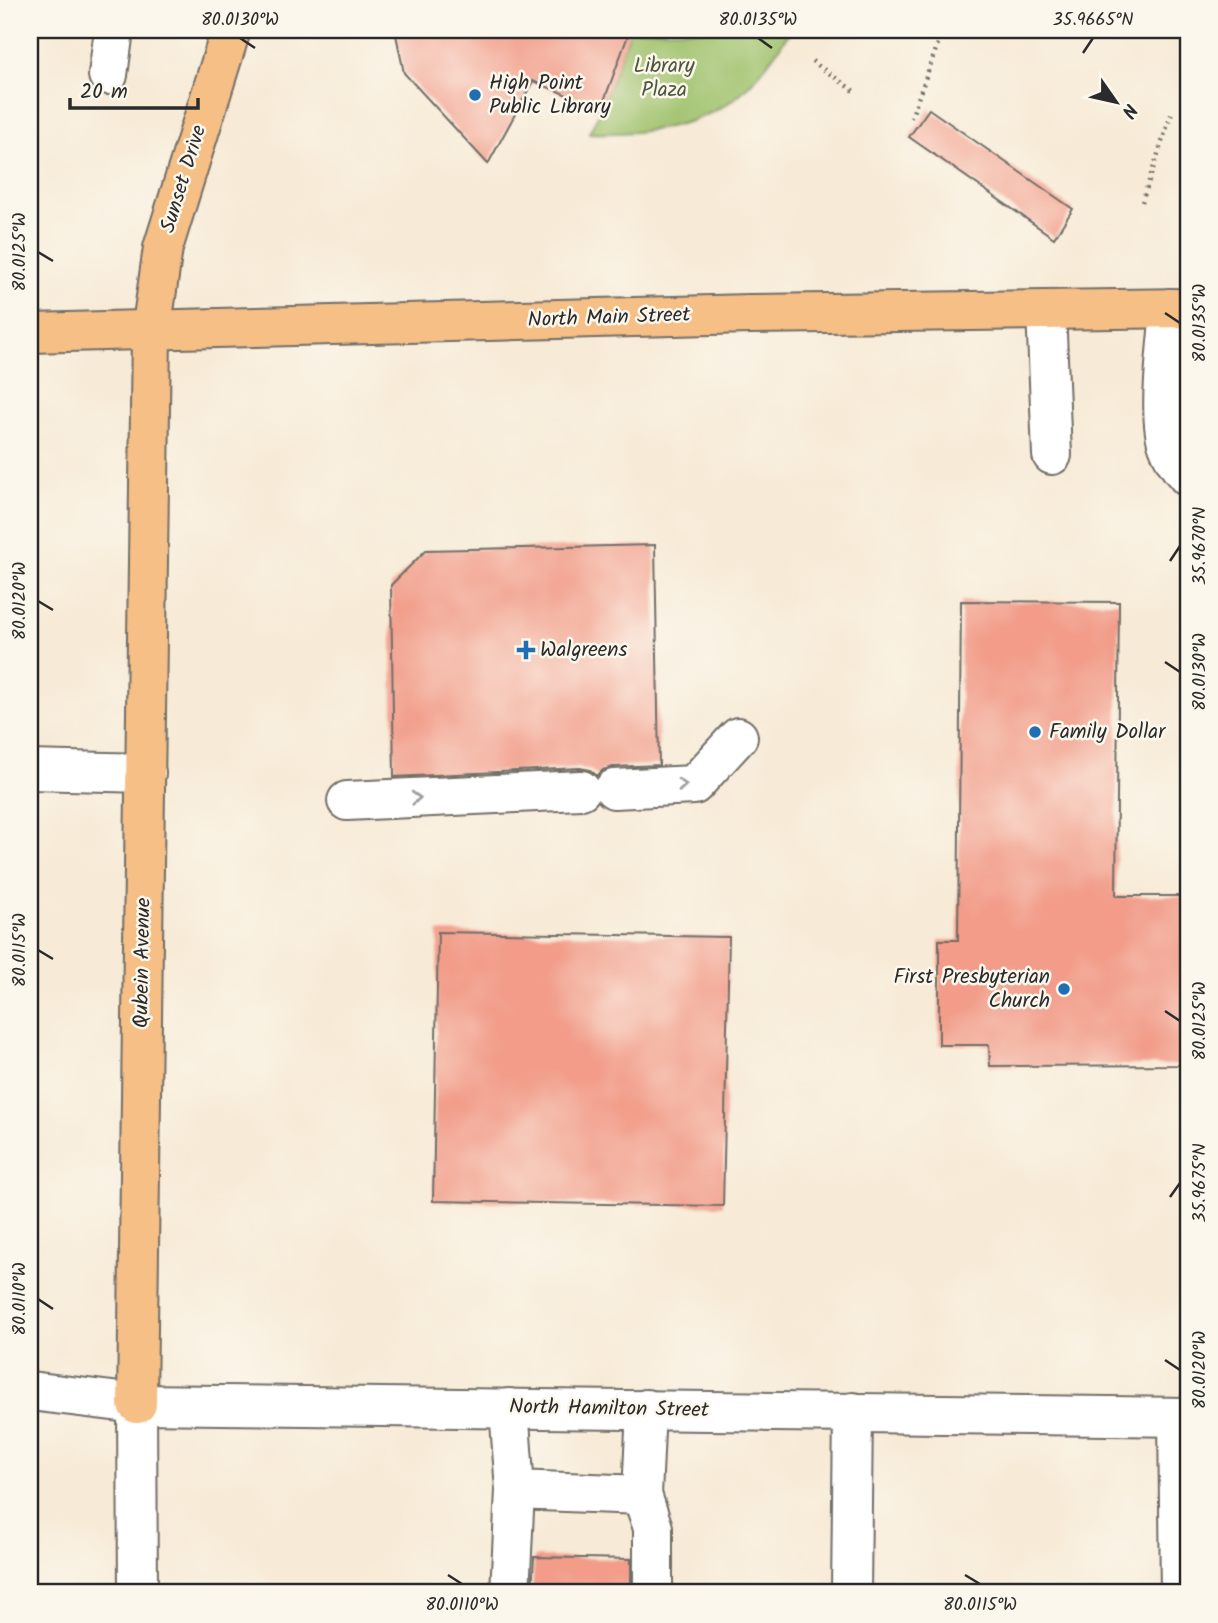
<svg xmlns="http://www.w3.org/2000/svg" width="1218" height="1623" font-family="Kalam,sans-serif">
<rect width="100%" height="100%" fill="#fbf7ec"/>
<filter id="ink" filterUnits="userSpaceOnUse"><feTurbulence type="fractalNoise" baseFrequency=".0143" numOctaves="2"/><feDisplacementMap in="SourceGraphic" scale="14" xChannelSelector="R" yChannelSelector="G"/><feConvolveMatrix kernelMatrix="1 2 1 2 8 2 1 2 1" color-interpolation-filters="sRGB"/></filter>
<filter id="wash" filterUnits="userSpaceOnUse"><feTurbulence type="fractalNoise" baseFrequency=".00686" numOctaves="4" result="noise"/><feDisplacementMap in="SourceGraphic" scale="28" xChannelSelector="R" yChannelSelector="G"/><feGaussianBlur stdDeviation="1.57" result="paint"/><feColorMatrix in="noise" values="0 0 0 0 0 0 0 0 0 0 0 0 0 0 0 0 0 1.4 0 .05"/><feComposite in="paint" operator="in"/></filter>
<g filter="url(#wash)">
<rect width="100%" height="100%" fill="#f7ead6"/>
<!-- green -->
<path fill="#9ec16b" stroke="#64764b" stroke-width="2" d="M630,30h161c-14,22 -31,45 -50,63 -39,35 -102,42 -152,40l12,-24z"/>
<g id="blocks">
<!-- building -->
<g fill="#f29c89">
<path d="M395,30h235l-29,79 -68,-28 -45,83 -84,-91z"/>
<path d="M929,109l144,100 -19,29 -145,-101z"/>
<path d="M655,545l4,220 -46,2 -10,3 -6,6 -7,-6 -10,-2 -186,9 -3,-192 35,-35z"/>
<path d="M961,601l158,1 -3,294h72v141h-3l-1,28 -194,1 -1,-21h-50v-105h19z"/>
<path d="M438,932l291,5 -6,269 -290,-5z"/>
<path d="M534,1557l97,2v34h-99z"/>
</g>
</g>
</g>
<g filter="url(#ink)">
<use href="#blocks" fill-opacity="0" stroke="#726e67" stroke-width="2"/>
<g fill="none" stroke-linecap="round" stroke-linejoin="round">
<defs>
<g id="minor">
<path d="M108,75l6,-45"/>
<path d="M1170,308c-2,33 -13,108 -2,137 4,12 12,23 20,32"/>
<path d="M1046,310l6,145"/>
<path d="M30,770l116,3"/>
<path d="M614,789l80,-4 44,-48"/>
<path d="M347,801l234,-11"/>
<path d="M30,1391l107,13 1051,13"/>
<path d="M137,1404l1,189"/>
<path d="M509,1408l6,82 127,5 4,-86"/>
<path d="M1178,1417l2,176"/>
<path d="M642,1495l11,33v65"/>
<path d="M510,1593l5,-103"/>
<path d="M851,1593l2,-181"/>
</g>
<g id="major">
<path d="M30,333l720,-19 438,-6"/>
<path d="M137,1404l14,-1072 12,-84 68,-218"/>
</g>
</defs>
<!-- minor casing -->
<use href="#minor" stroke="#726e67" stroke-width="42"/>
<!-- major casing -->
<use href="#major" stroke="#726e67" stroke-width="42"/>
<!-- path -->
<g stroke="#726e67" stroke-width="4.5" stroke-dasharray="2 5" stroke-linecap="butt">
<path d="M1187,49h1"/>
<path d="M812,61l42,30"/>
<path d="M911,118l32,-88"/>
<path d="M1142,202l31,-93"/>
</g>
<!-- minor -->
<use href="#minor" stroke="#fff" stroke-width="38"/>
<!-- major -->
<use href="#major" stroke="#f5bf86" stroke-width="38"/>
</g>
<!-- one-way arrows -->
<defs><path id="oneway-chevron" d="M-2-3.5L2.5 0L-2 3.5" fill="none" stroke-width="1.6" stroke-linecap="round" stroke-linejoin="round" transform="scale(1.75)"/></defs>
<g stroke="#a0a0a0">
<use href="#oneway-chevron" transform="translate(682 785) rotate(-4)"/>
<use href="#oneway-chevron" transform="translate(416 798) rotate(-3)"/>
</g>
</g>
<!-- ticks -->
<path fill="none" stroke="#2b2b2b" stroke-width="2.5" d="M240,38l15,10M758,38l14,10M1083,53l10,-15M38,252l15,9M1165,313l15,10M1170,561l10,-15M38,601l15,9M1165,662l15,10M38,950l15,9M1165,1011l15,10M1170,1197l10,-14M38,1299l15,10M1165,1360l15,10M448,1575l14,9M965,1575l15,9"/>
<!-- markers -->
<g fill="#1f6fb2" stroke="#fbf7ec" stroke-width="2.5">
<circle cx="475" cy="95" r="7"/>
<path d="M522.5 639.5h7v7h7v7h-7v7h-7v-7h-7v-7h7z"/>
<circle cx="1035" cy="732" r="7"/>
<circle cx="1064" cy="989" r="7"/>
</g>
<g text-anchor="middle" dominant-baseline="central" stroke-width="5" stroke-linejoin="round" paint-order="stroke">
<!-- park labels -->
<g font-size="21" fill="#4e583e" stroke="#fbf7ec">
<text x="664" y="66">Library<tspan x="664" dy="24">Plaza</tspan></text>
</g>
<!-- poi labels -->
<g font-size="21" fill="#2b2b2b" stroke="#fbf7ec" text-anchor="start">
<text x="489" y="83">High Point<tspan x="489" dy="24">Public Library</tspan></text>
<text x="540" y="650">Walgreens</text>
<text x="1049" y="732">Family Dollar</text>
<text x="1050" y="977" text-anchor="end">First Presbyterian<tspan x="1050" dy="24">Church</tspan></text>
</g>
<!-- street labels -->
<g font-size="21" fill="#2b2b2b" stroke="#fbf7ec">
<text transform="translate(184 179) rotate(-73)">Sunset Drive</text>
<text transform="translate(609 318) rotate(-2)">North Main Street</text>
<text transform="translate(143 963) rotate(-89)">Qubein Avenue</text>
<text transform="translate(609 1409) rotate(1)">North Hamilton Street</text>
</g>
</g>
<!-- margin -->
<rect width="1218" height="1623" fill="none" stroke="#fbf7ec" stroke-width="77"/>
<!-- north arrow -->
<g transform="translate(1116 102) rotate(124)" stroke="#fbf7ec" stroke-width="5" paint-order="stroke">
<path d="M0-5L12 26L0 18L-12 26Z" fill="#2b2b2b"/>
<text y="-10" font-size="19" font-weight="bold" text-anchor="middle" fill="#2b2b2b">N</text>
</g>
<!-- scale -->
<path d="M70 98v10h128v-10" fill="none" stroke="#2b2b2b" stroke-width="3.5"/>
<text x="80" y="98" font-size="21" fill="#2b2b2b" stroke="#fbf7ec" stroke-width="5" paint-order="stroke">20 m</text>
<rect x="38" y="38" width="1142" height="1546" fill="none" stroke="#2b2b2b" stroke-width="2.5"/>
<g font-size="18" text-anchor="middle" fill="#2b2b2b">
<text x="240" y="25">80.0130°W</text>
<text x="758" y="25">80.0135°W</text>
<text x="1093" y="25">35.9665°N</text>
<text transform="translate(19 252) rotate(-90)" y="6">80.0125°W</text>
<text transform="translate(1199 323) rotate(-90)" y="6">80.0135°W</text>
<text transform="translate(1199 546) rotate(-90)" y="6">35.9670°N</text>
<text transform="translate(19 601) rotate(-90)" y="6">80.0120°W</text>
<text transform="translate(1199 672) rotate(-90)" y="6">80.0130°W</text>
<text transform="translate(19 950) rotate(-90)" y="6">80.0115°W</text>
<text transform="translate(1199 1021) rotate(-90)" y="6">80.0125°W</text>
<text transform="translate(1199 1183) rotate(-90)" y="6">35.9675°N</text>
<text transform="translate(19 1299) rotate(-90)" y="6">80.0110°W</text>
<text transform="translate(1199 1370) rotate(-90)" y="6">80.0120°W</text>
<text x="462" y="1610">80.0110°W</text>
<text x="980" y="1610">80.0115°W</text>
</g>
</svg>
